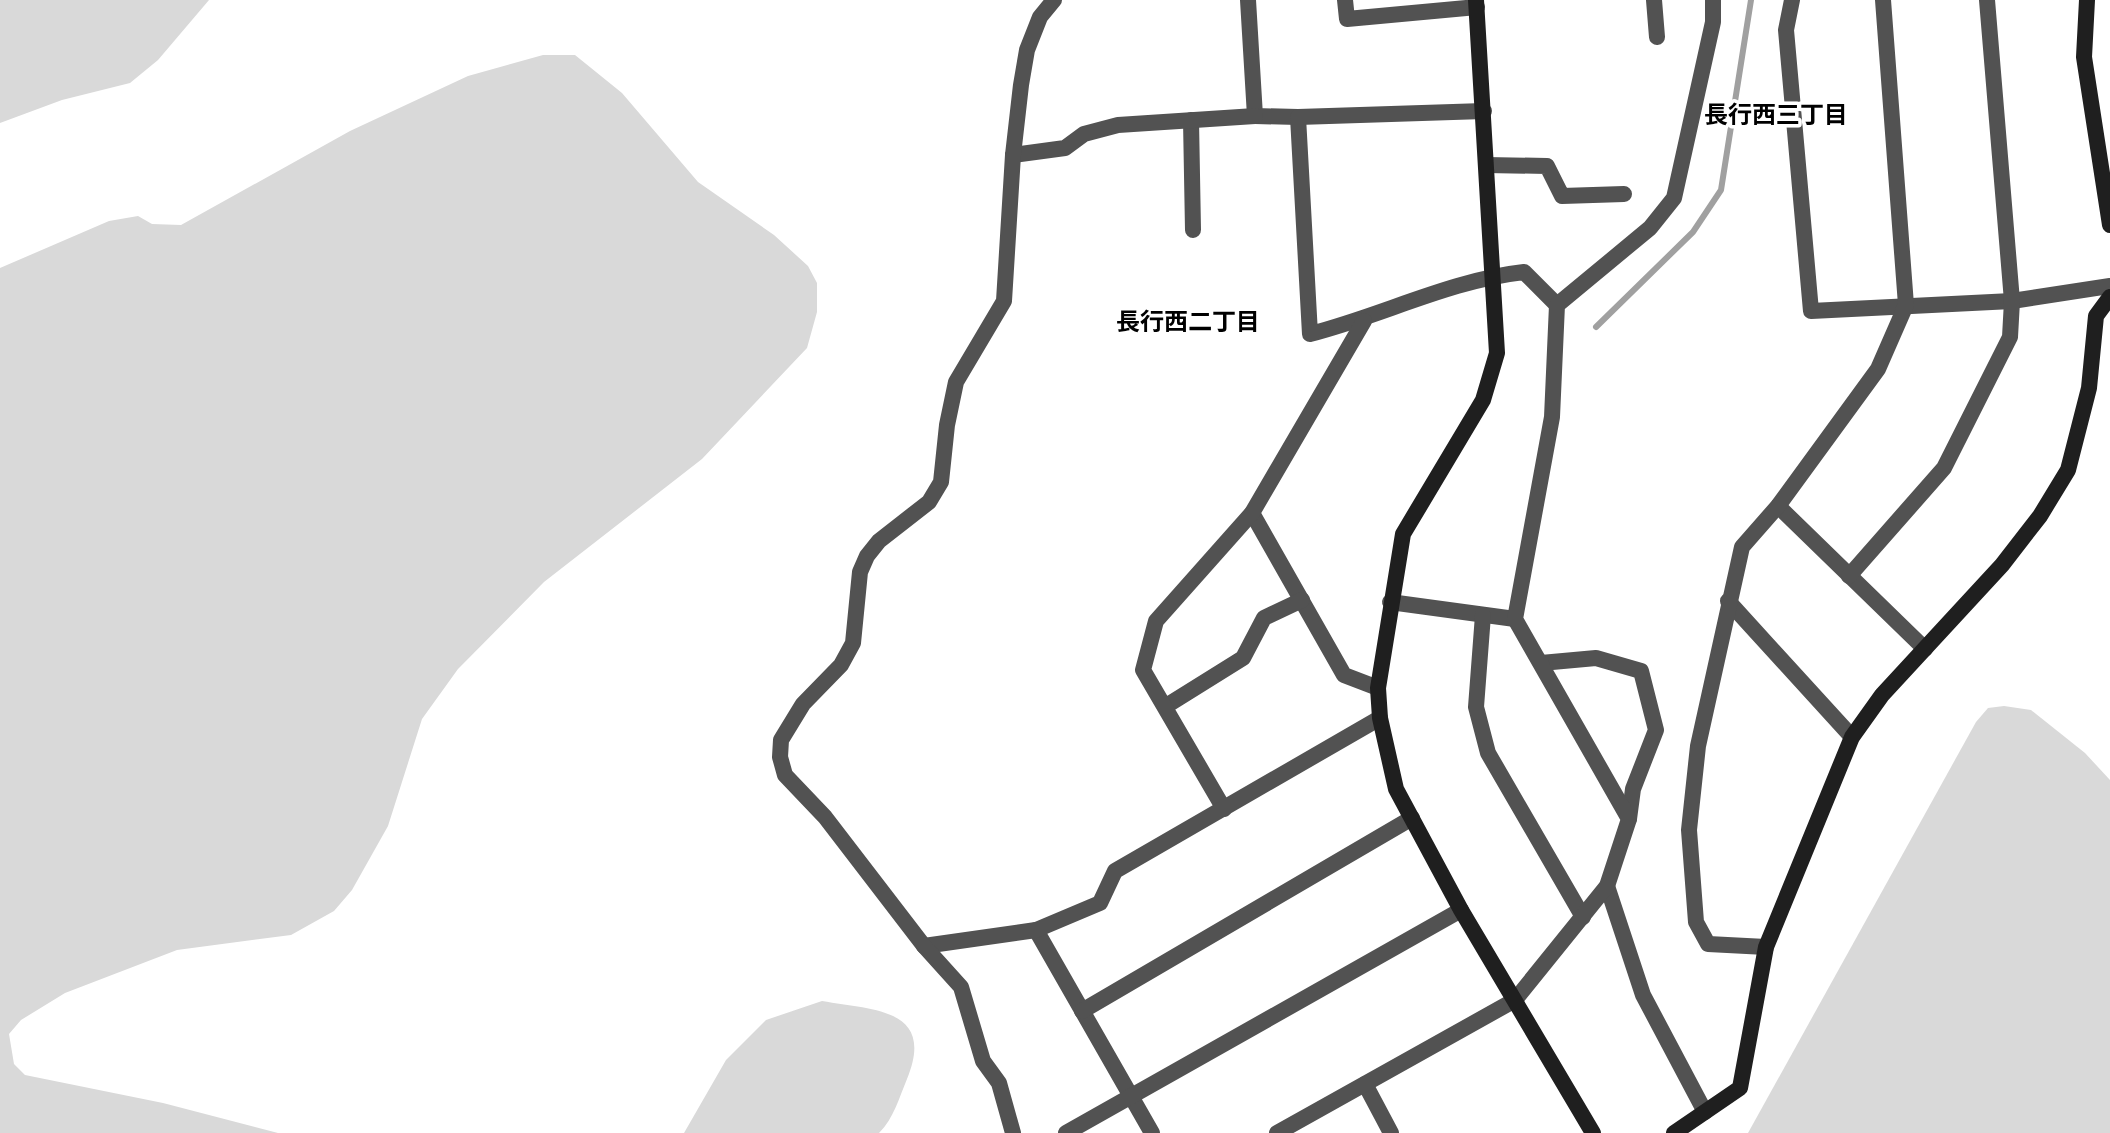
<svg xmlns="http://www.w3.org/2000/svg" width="2110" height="1133" font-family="'PT Sans Narrow','Noto Sans JP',sans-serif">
<rect width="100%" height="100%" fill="#fff"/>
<!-- green -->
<g fill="#d9d9d9">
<path d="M0,0h209l-51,60 -28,23 -68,17 -62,23z"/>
<path d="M543,55h32l47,38 76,89 76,53 34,31 9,17v29l-10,36 -105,111 -158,123 -86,87 -36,50 -34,107 -36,64 -18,21 -43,24 -114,15 -112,43 -44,27 -12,14 5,30 11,11 138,28 115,30h-278v-865l109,-47 29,-5 14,8 29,1 169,-94 118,-55z"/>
<path d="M2004,706l27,4 54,43 25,27v353h-362l228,-411 12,-14z"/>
<path d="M822,1001c51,9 114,7 85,78 -8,19 -13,39 -28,54h-195l42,-73 40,-40z"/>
</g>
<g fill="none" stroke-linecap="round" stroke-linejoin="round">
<!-- stream -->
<path stroke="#a0a0a0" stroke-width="6" d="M1596,327l97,-95 28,-42 30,-190"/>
<!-- street -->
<g stroke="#525252" stroke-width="16">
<path d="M1248,0l7,116 43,1"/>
<path d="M1345,0l2,19 130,-12"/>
<path d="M1654,0l3,37"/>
<path d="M1792,0l-6,30 25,281 201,-10 98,-15"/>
<path d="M1484,111l-186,6 12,217c71,-18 141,-54 214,-62l33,33"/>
<path d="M1191,120l2,110"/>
<path d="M1013,155l52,-7 19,-14 34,-9 137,-9"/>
<path d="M1486,165l61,1 15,30 62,-2"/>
<path d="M1778,506l147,143"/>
<path d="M1252,513l92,162 34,13"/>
<path d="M1849,576l95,-108 66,-131 2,-36 -25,-301"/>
<path d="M1728,601l124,136"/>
<path d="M1390,602l125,17"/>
<path d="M1483,615l-7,92 12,46 95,164"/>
<path d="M1541,663l55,-5 45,13 15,59 -23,59 -4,30"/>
<path d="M1166,706l77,-48 21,-40 38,-18"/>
<path d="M1224,809l-81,-139 13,-49 96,-108 112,-192"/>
<path d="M1607,886l36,109 62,117"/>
<path d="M1036,930l116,203"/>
<path d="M924,946l112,-16 64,-27 15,-32 265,-153"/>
<path d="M1766,947l-58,-3 -12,-22 -7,-92 9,-84 44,-199 36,-41 100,-137 28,-64 -23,-305"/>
<path d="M1082,1011l330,-193"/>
<path d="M1365,1084l26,49"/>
<path d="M1013,1133l-14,-50 -16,-22 -22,-74 -37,-41 -99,-129 -40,-42 -5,-18 1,-17 22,-36 38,-39 12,-22 7,-71 7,-16 12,-15 50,-39 12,-20 6,-57 9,-43 48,-81 9,-146 8,-70 6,-35 13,-33 14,-17"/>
<path d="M1066,1133l395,-223"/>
<path d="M1277,1133l238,-133 92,-114 22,-67 -114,-200 37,-202 5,-112 93,-77 24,-30 39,-176v-22"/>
</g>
<!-- secondary -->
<g stroke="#1f1f1f" stroke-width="16">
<path d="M1476,0l21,353 -14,47 -80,134 -25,154 2,30 16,71 65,121 132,223"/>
<path d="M2087,0l-3,57 26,168"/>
<path d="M1674,1133l66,-45 26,-141 86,-210 30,-42 120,-130 38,-49 28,-46 21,-82 7,-72 14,-19"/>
</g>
</g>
<g text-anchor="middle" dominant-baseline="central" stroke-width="7" stroke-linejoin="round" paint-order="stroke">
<!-- neighbourhood labels -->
<g font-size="24" font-weight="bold" fill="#000" stroke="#fff">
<text x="1776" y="114">長行西三丁目</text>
<text x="1188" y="321">長行西二丁目</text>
</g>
</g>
</svg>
